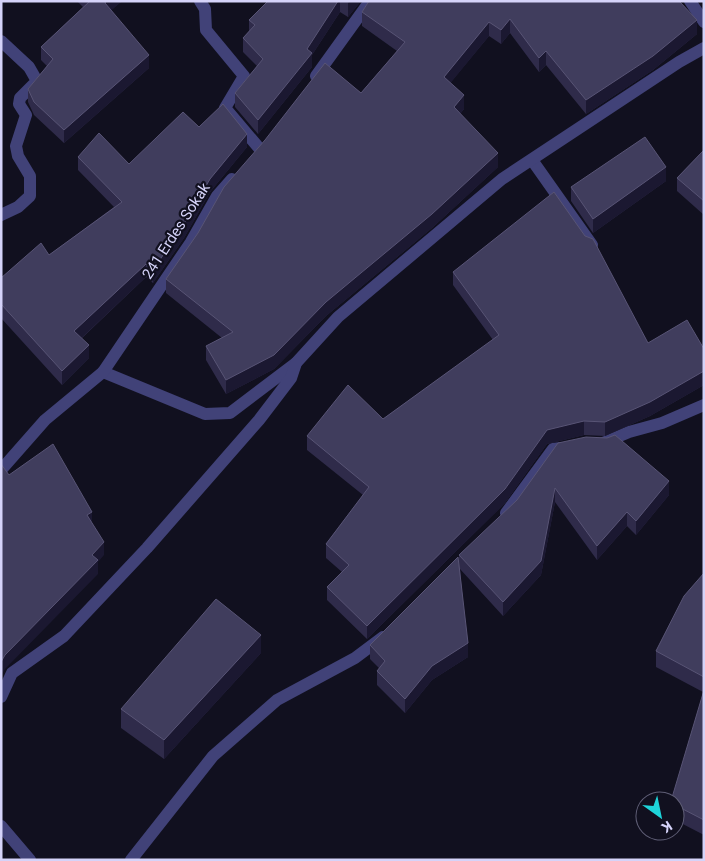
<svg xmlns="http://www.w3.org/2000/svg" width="705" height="861" font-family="Roboto,sans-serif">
<rect width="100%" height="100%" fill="#11101f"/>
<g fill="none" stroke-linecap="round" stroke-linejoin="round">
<!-- minor -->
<g stroke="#414278" stroke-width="12">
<path d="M200,1l5,8 1,21 38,46 -19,32 34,40"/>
<path d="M690,1l14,21"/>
<path d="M1,41l28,26 8,14 -17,17 -1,6 7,11 -10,31 2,10 12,20v20l-12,11 -17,8"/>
<path d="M316,76l54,-75"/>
<path d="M532,160l60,85"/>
<path d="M103,372l102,42 25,-1 66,-50"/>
<path d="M603,443l26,-11 33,-9 42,-18"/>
<path d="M1,470l44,-50 58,-48 88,-130 26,-46 15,-17"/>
<path d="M506,513l47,-64 8,-1"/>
<path d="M1,697l11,-24 52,-37 83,-88 112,-128 32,-42 5,-15 42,-46 164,-138 177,-117 25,-14"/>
<path d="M1,826l29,34"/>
<path d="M131,860l82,-104 64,-56 78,-42 28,-21"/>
</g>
</g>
<!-- wall -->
<g fill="#2f2b4a">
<path d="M77,1h45l-11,9 38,58 -85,75 -30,-28 -6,-13v-13l19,-23 -6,-6v-13l42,-40z"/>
<path d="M268,1h93l-13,16 -8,-5 -28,43v12l-54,67 -23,-27v-14l22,-27 -14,-14v-14l6,-7v-11z"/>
<path d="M369,1l328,33 -44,36 -67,44 -40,-49 -7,7 -29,-39 -9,11 -12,-8 -39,47 14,26 -4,5 38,53 -66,61 -106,88 -52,53 -48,25 -20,-34v-14l16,-8 -56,-45v-14l195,-186 36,-42 -35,-25v-14z"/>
<path d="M199,127l48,20 -37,45 -26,46 -31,45 -7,-6 -64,61 7,20 -27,27 -61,-67v-40l48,-23 65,-48 -36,-37v-13l51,7z"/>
<path d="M704,150v65l-27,-24v-13z"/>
<path d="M666,181l-73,52 -22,-32v-14z"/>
<path d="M453,272l195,71 56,6v36l-54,31 -45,20 -21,-1 -37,9 -42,59 -138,136 -40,-39v-13l15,-15 -16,-14v-14l37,-49 -56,-45v-14l76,-17 110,-79 -40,-55z"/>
<path d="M607,438l62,57 -33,40 -9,-9 -30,34 -42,-58 -14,73 -38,41 -43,-47 8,88 -36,23 -27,33 -28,-28v-14l2,-3 -9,-9v-14l89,-77v-13z"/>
<path d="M704,573v262l-29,-15v-19l28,-109 -47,-25v-16z"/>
<path d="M261,653l-97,106 -43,-31v-19z"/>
</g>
<!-- shaded-wall -->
<g fill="#1b1831">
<path d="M106,1h16l-17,15v-13z"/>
<path d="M338,1h2v11l-28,43v12l-54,67v-14l49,-71z"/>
<path d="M350,1h11l-13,16v-14z"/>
<path d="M510,19v14l-9,11v-14z"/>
<path d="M697,20v14l-44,36 -67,44v-14z"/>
<path d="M489,22v14l-45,55v-14z"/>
<path d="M546,51v14l-7,7v-14z"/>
<path d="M149,55v13l-85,75v-13z"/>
<path d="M464,95v14l-10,12v-14z"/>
<path d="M247,134v13l-37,45 -26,46 -31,45v-13l57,-91z"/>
<path d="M498,153v14l-66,61 -106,88 -52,53 -48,25v-14l100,-78z"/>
<path d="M666,167v14l-73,52v-14z"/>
<path d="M146,264v13l-72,68v-14z"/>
<path d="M89,345v13l-27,27v-14z"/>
<path d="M704,371v14l-54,31 -45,20v-14z"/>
<path d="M584,421v14l-37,9 -42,59 -138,136v-13l180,-196z"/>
<path d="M669,481v14l-33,40v-14z"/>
<path d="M555,488v14l-14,73 -38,41v-14z"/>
<path d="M92,512v13l-5,-10z"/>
<path d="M627,512v14l-30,34v-14z"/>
<path d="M104,542v13l-6,7v12l-93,95 -4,7v-14l4,-7z"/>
<path d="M261,635v18l-97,106v-19z"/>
<path d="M468,643v14l-36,23 -27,33v-14l27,-33z"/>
</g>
<!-- building -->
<g fill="#403d5d" stroke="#585475">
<path d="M90,1h16l-1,2 44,52 -85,75 -30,-28 -6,-13 25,-30 -12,-12z"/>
<path d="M268,1h70l-31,48 5,4 -54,67 -23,-27 28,-34 -20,-21 12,-13 -6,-5z"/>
<path d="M369,1h310l18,19 -44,36 -67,44 -40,-49 -7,7 -29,-39 -9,11 -12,-8 -45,55 20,18 -10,12 44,46 -66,61 -106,88 -52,53 -48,25 -20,-34 27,-14 -67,-53 32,-46 26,-46 41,-47 60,-77 36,30 44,-51 -43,-30z"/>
<path d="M223,104l24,30 -37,45 -26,45 -31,46 -7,-6 -72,67 15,14 -27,26 -61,-67v-26l40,-35 8,12 73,-53 -44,-45 21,-24 30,31 54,-52 16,15z"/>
<path d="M645,137l21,30 -73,52 -22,-32z"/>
<path d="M704,150v51l-27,-23z"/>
<path d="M554,192l31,44 8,3 55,104 39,-23 17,29v22l-54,31 -45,20 -21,-1 -37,9 -42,59 -138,137 -40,-39 22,-22 -23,-21 43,-57 -62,-51 41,-51 35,34 116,-84 -46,-63z"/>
<path d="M615,435l54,46 -33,40 -9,-9 -30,34 -42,-58 -14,73 -38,41 -44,-47 58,-55 41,-57 28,-6 21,1z"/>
<path d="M53,444l39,68 -5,3 17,27 -12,13 6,5 -93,95 -4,7v-198l8,11z"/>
<path d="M458,557l10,86 -36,23 -27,33 -28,-28 8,-10 -15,-16z"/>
<path d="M704,573v104l-48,-26 28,-55z"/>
<path d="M216,599l45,36 -97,105 -43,-31z"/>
<path d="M704,690v130l-29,-15v-4h-4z"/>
</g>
<g text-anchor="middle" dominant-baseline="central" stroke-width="4.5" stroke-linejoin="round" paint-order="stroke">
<!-- street labels -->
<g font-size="15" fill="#d5d3f9" stroke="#11101f">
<text transform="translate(176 231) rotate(-57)">241 Erdes Sokak</text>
</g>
</g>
<!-- border -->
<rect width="705" height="861" fill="none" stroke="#d5d3f9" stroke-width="5"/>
<!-- north arrow -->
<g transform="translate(660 816) rotate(147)"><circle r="24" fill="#11101f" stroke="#5f5e76"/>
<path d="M0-4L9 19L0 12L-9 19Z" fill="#1ed4da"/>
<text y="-8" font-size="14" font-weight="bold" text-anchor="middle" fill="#d5d3f9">K</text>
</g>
</svg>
